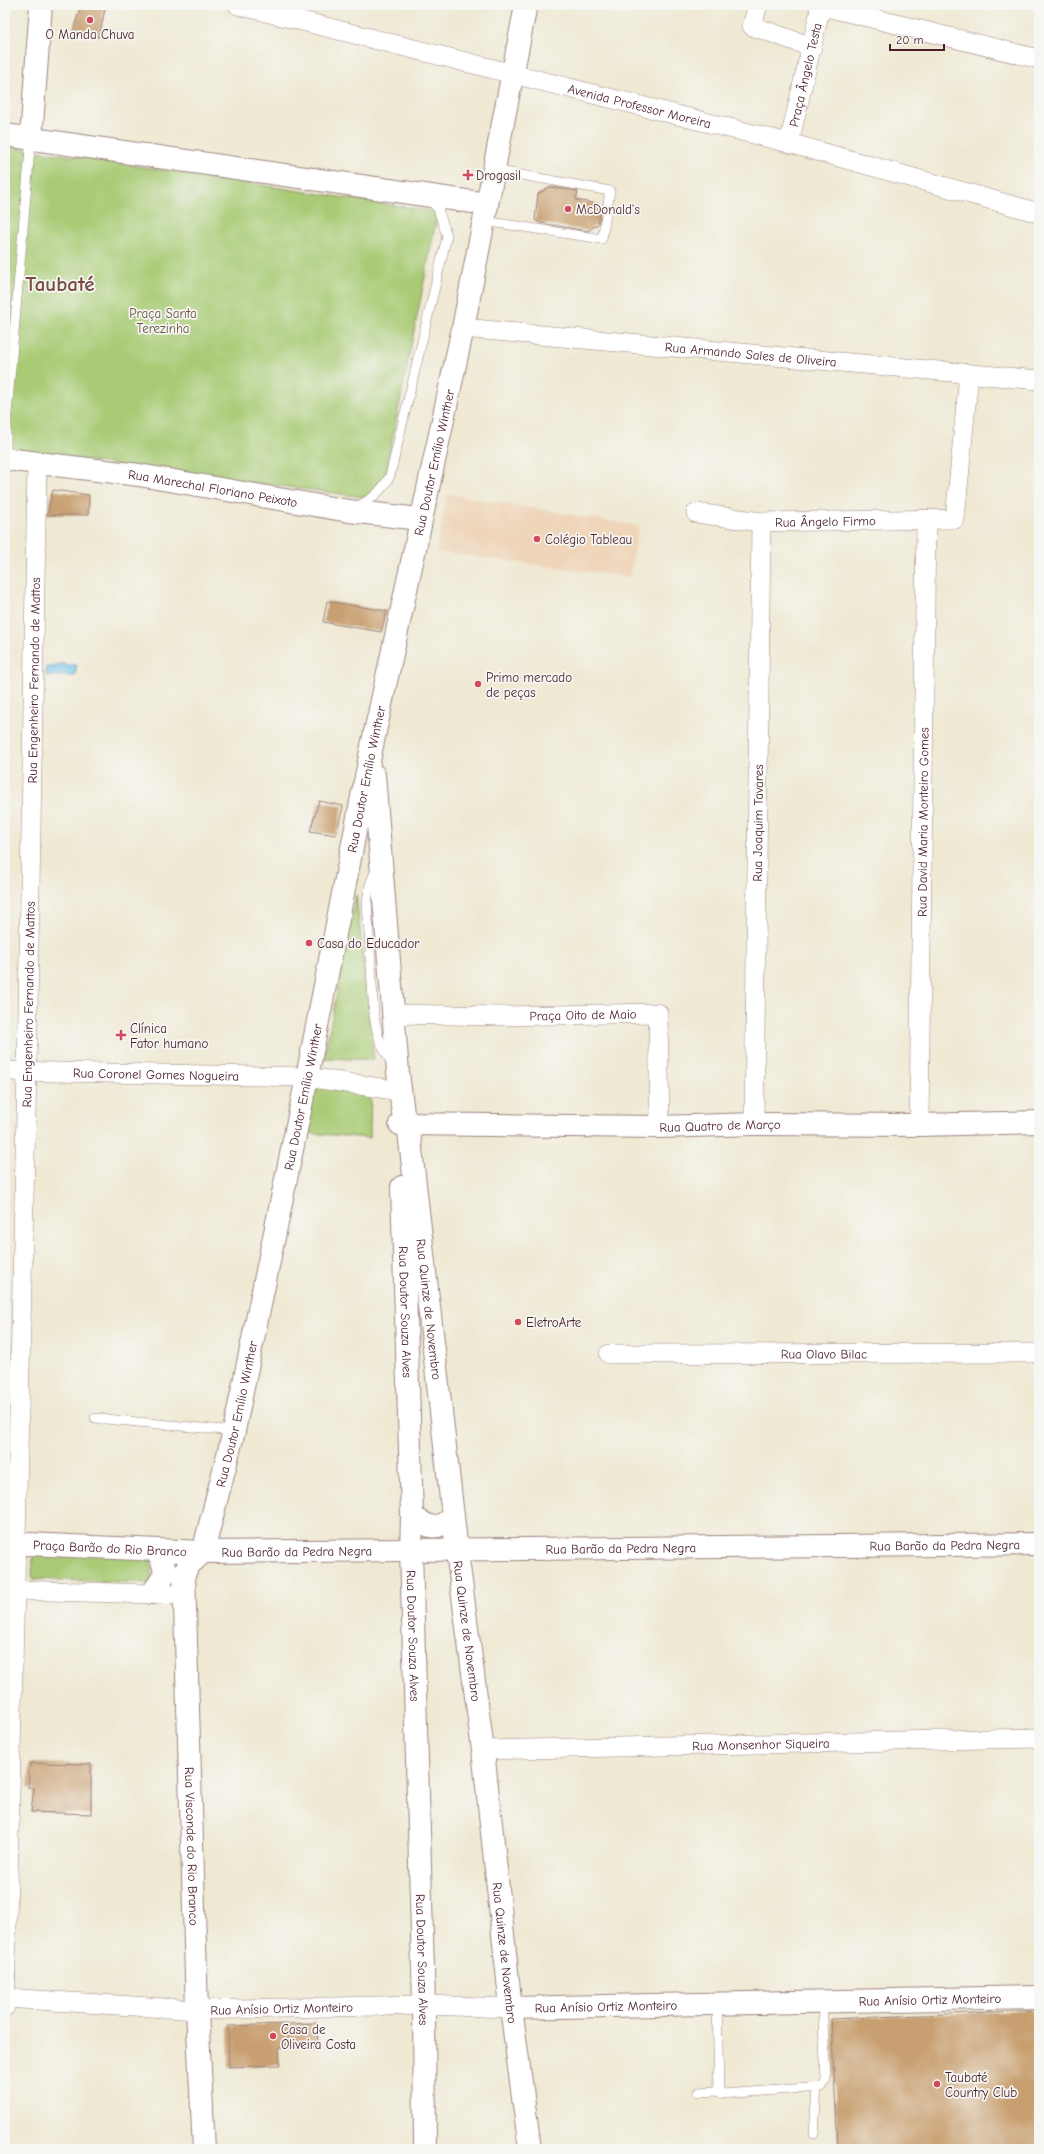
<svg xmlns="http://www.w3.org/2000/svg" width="1044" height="2154" font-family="'Comic Neue',sans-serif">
<rect width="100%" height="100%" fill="#f6f6f2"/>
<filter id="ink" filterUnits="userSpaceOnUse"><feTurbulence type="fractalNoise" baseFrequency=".025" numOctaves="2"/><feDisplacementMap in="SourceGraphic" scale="8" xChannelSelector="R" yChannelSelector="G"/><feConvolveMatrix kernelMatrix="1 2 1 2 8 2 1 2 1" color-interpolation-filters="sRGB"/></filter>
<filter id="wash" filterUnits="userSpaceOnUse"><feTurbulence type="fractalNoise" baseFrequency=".012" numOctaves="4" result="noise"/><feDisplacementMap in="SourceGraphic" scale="16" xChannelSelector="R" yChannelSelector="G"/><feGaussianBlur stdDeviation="0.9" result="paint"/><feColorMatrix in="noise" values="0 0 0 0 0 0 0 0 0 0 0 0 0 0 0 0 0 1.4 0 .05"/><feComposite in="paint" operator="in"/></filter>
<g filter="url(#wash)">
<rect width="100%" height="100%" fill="#efe9d3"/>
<!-- built -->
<path fill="#efd6bb" d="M447,494l192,32 -10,51 -193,-25z"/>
<!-- green -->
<g fill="#a9cb74" stroke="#7a7550">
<path d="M5,146l433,66 -54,269 -6,9 -14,7 -359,-47z"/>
<path d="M356,895l18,165 -50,-2z"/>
<path d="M315,1083l56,8 -1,47 -64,-5z"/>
<path d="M33,1551l119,4 -1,28 -119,-4z"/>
</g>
<!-- water -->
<path fill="#64bbe1" stroke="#576d86" d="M57,664l20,1 -2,11h-29v-9h7z"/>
<g id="blocks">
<!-- building -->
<g fill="#c89f70">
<path d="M81,5h13l11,4 -6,28 -26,-6z"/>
<path d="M549,187l29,4 -2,9 22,4 3,7 -3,13 -10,7 -48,-8 -5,-3 3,-26z"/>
<path d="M53,490l36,5 -1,20h-41z"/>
<path d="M327,601l60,10 -6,21 -58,-10z"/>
<path d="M319,801l24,5 -7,29 -26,-4z"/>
<path d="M30,1763l61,1v50l-60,-2 3,-24h-6z"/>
<path d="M1039,2010v139h-201l-7,-130z"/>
<path d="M317,2023l1,23 -39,2 1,17 -51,2 -1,-41z"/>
</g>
</g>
</g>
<g filter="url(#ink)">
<use href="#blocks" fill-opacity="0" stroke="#9c847f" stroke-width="1"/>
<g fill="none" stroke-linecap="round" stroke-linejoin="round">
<defs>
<g id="lane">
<path d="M484,221l118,18 8,-48 -116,-21"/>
<path d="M6,460v-36l25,-286"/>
<path d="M356,507c16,-8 25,-15 34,-31l57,-240 -9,-27 -9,-10"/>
<path d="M376,870l-6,14 -3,17 7,115c3,18 7,31 17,46"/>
<path d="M95,1418l139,13"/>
<path d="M717,2004l2,87"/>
<path d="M699,2092l20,-1 3,3 100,-7 4,-7 -4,-78"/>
<path d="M814,2134l3,-47"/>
</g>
<g id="street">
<path id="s1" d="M238,5l551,138 250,70"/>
<path d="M758,5l-6,21 60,21"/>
<path d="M818,5l221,54"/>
<path id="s2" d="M789,143l32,-137"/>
<path id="s3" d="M463,328l576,52"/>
<path id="s4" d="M696,513l65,9 194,-3 14,-145"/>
<path id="s5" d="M393,1014l108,2 157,-3 2,114"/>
<path id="s6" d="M5,1071l302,6 93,14"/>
<path id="s7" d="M754,1124l7,-602"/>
<path id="s8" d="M919,1125l7,-606"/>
<path id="s9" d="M609,1354l430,-1"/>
<path d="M16,1590l168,5"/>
<path id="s10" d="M483,1750l556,-12"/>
<path id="s11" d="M5,1998l192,12 227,-5 87,3"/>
<path id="s12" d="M5,2007l22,-936 10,-608"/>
</g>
<g id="secondary">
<path d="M5,135l482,69"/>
<path d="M31,138l10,-133"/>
<path id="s13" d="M5,459l134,16 210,36 71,8"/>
<path id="s14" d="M374,775l24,297 5,41 5,10 49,428 26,199 28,258 19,141"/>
<path id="s15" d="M400,1124l260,3 94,-3 165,1 120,-3"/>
<path id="s16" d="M402,1187l10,329 -1,34 13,455 1,144"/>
<path d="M412,1516c17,12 25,16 41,0"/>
<path id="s17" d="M5,1543l198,9 836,-8"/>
<path id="s18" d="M203,1552l31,-121 73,-354 65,-331 91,-418 63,-323"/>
<path id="s19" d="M203,1552l-14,13 -5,8 13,437 7,139"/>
<path d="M152,1593c15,-19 16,-21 5,-43"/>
<path id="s20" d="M511,2008l528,-11"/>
</g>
</defs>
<!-- lane casing -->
<use href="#lane" stroke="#9c847f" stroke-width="10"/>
<!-- street casing -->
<use href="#street" stroke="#9c847f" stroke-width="20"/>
<!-- secondary casing -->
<use href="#secondary" stroke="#9c847f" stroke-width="24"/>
<!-- lane -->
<use href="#lane" stroke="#fff" stroke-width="9"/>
<!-- street -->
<use href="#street" stroke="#fff" stroke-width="19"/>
<!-- secondary -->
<use href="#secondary" stroke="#fff" stroke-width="22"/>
</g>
</g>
<!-- markers -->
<g fill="#d1495b" stroke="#f6f6f2" stroke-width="1.5">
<circle cx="90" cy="20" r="4"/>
<path d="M466 169h4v4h4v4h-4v4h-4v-4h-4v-4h4z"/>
<circle cx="568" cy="209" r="4"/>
<circle cx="537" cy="539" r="4"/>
<circle cx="478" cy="684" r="4"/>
<circle cx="309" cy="943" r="4"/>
<path d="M119 1029h4v4h4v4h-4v4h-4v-4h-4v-4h4z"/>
<circle cx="518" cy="1322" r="4"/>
<circle cx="273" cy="2036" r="4"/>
<circle cx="937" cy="2084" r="4"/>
</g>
<g text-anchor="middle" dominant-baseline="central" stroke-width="3.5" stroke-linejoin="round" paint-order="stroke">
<!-- poi labels -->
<g font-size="13" fill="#4a1f2b" stroke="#f6f6f2" text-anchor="start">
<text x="90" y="34" text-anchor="middle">O Manda Chuva</text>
<text x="476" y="175">Drogasil</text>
<text x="576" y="209">McDonald's</text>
<text x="545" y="539">Colégio Tableau</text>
<text x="486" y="677">Primo mercado<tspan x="486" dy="15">de peças</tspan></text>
<text x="317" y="943">Casa do Educador</text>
<text x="130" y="1028">Clínica<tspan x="130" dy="15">Fator humano</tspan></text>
<text x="526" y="1322">EletroArte</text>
<text x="281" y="2029">Casa de<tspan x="281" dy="15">Oliveira Costa</tspan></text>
<text x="945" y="2077">Taubaté<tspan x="945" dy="15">Country Club</tspan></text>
</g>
<!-- street labels -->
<g font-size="13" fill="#4a1f2b" stroke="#f6f6f2">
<text stroke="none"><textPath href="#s2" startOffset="70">Praça Ângelo Testa</textPath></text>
<text stroke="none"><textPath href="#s1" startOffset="414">Avenida Professor Moreira</textPath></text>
<text stroke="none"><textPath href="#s3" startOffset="289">Rua Armando Sales de Oliveira</textPath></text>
<text stroke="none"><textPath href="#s18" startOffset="1114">Rua Doutor Emílio Winther</textPath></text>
<text stroke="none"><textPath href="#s13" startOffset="210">Rua Marechal Floriano Peixoto</textPath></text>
<text stroke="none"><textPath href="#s4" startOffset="130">Rua Ângelo Firmo</textPath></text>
<text stroke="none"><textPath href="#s12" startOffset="1327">Rua Engenheiro Fernando de Mattos</textPath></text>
<text stroke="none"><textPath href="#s18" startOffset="790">Rua Doutor Emílio Winther</textPath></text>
<text stroke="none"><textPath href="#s8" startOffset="303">Rua David Maria Monteiro Gomes</textPath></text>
<text stroke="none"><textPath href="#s7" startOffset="301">Rua Joaquim Tavares</textPath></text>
<text stroke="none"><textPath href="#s12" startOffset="1003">Rua Engenheiro Fernando de Mattos</textPath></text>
<text stroke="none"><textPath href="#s5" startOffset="190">Praça Oito de Maio</textPath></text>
<text stroke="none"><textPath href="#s6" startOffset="151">Rua Coronel Gomes Nogueira</textPath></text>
<text stroke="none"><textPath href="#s18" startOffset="466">Rua Doutor Emílio Winther</textPath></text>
<text stroke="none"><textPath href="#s15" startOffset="320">Rua Quatro de Março</textPath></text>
<text stroke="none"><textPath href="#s14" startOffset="538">Rua Quinze de Novembro</textPath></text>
<text stroke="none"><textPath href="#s16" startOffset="125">Rua Doutor Souza Alves</textPath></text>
<text stroke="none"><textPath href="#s9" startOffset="215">Rua Olavo Bilac</textPath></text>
<text stroke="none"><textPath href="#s18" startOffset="142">Rua Doutor Emílio Winther</textPath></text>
<text stroke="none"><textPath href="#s17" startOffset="940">Rua Barão da Pedra Negra</textPath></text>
<text stroke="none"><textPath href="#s17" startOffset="105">Praça Barão do Rio Branco</textPath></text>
<text stroke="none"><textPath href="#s17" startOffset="616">Rua Barão da Pedra Negra</textPath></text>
<text stroke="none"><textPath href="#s17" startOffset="292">Rua Barão da Pedra Negra</textPath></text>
<text stroke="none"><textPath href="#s14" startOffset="862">Rua Quinze de Novembro</textPath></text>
<text stroke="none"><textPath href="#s16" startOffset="449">Rua Doutor Souza Alves</textPath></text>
<text stroke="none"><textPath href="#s10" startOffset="278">Rua Monsenhor Siqueira</textPath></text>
<text stroke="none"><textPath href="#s19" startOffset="302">Rua Visconde do Rio Branco</textPath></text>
<text stroke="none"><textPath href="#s14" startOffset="1186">Rua Quinze de Novembro</textPath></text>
<text stroke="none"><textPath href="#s16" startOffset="773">Rua Doutor Souza Alves</textPath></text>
<text stroke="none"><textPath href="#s20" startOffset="419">Rua Anísio Ortiz Monteiro</textPath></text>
<text stroke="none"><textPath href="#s20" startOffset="95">Rua Anísio Ortiz Monteiro</textPath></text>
<text stroke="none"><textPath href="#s11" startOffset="277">Rua Anísio Ortiz Monteiro</textPath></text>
</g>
<!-- park labels -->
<g font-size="13" fill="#665341" stroke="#f6f6f2">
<text x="163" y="313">Praça Santa<tspan x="163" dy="15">Terezinha</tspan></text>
</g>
<!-- town labels -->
<g font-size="21" font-weight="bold" fill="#764c43" stroke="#f6f6f2">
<text x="60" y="284">Taubaté</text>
</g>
</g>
<!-- margin -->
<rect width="1044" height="2154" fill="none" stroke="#f6f6f2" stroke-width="20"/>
<!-- scale -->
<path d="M890 44v6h54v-6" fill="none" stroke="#4a1f2b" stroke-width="2"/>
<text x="896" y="44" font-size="12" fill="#4a1f2b" stroke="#f6f6f2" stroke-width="3" paint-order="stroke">20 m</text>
</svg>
